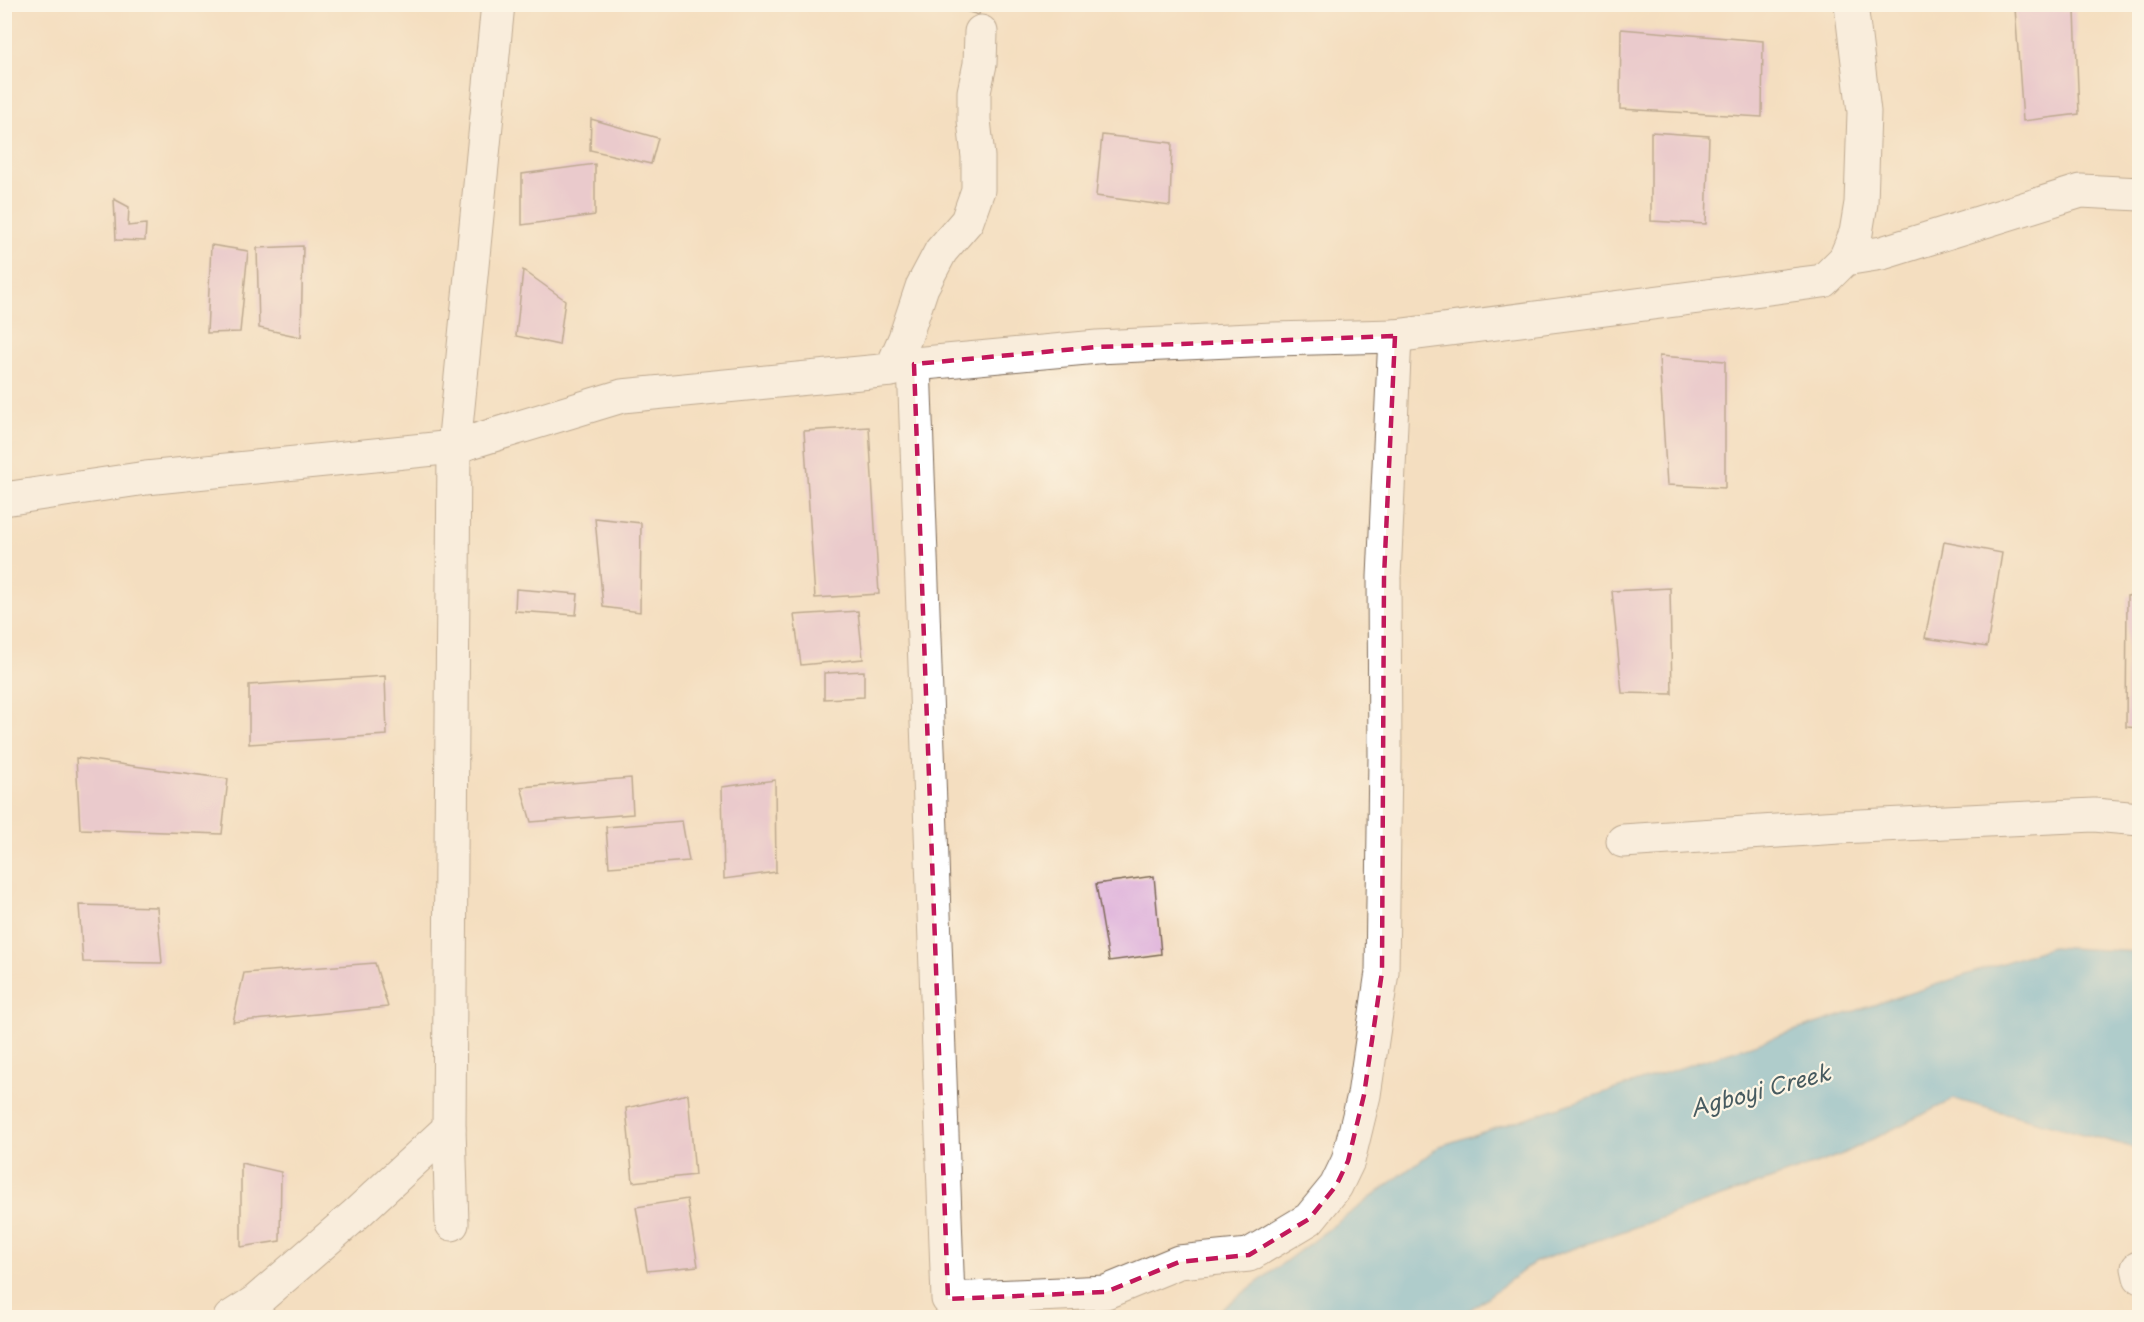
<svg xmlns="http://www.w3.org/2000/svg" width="2144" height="1322" font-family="'Playpen Sans',sans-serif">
<rect width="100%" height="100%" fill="#fcf5e5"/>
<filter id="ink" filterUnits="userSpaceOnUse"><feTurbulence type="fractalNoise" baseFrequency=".0167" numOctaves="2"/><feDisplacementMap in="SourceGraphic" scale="12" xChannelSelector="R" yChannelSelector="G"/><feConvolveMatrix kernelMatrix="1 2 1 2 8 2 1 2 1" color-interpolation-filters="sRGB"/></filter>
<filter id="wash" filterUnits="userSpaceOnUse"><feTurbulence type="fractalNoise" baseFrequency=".008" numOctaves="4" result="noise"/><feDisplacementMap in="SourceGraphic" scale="24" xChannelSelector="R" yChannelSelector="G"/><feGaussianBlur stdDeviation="1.35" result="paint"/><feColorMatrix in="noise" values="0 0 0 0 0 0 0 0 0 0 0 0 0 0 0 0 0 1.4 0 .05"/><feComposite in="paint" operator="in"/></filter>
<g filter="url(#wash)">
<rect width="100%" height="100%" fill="#f4dec0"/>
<!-- water -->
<path fill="#5cb6da" stroke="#4c707c" stroke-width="1.5" d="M2052,947l87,5v197l-185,-50 -116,57 -303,106 -75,55h-249l229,-171z"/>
<g id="blocks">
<!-- building -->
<g fill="#deb1dc">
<path d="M942,4h39l-2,11z"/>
<path d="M2015,8l60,3 4,103 -56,7z"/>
<path d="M1621,29l142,12 -1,76 -142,-8z"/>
<path d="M591,119l67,19 -7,26 -61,-14z"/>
<path d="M1651,132l58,4 -3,88 -55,-3z"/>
<path d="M1102,135l70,8 -2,63 -74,-10z"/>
<path d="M595,164v51l-73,10v-51z"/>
<path d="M114,199l15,8 -1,19 18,-2 -1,17 -29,-1z"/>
<path d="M211,245l37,6 -8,81 -33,1z"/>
<path d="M303,246l-2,91 -42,-9 -2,-80z"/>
<path d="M523,270l42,30 -6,45 -43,-9z"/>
<path d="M1659,356l66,5v127l-58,-3z"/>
<path d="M869,427l10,167 -64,4 -11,-167z"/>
<path d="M595,518l46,5 -1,89 -37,-5z"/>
<path d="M1944,542l58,11 -15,94 -62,-9z"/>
<path d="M1670,588l2,106 -50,-1 -10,-102z"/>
<path d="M516,589l62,5 -2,21 -61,-4z"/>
<path d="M2140,594v134l-14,-1 1,-131z"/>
<path d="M858,611l5,48 -62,6 -7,-50z"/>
<path d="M864,671v26l-40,2v-26z"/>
<path d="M385,676l2,59 -138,9v-59z"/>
<path d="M76,758l152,21 -6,55 -142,-5z"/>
<path d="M631,778l2,36 -102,8 -10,-35z"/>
<path d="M775,780l1,92 -52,7 -2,-92z"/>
<path d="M682,821l7,40 -80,6 -3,-40z"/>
<path d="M1154,876l7,78 -52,7 -13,-77z"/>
<path d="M79,905l78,2 5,56 -79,-1z"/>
<path d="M375,963l13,44 -155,15 11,-49z"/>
<path d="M688,1094l7,81 -62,7 -7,-74z"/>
<path d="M241,1163l40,9 -1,69 -39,6z"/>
<path d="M687,1199l11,67 -51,5 -11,-64z"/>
</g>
</g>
</g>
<g filter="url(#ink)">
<use href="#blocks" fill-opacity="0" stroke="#7c6957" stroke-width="1.5"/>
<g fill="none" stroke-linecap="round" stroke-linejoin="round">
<defs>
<g id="minor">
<path d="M1845,259l37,-6 199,-62 59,3"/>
<path d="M914,364l34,935 158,-7 73,-30 70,-7 60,-36 27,-33 12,-25 16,-66 18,-123 3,-214 -1,-181 11,-241"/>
<path d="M891,370l14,-32 17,-51 19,-36 26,-30 11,-31v-33l-4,-37v-28l6,-28 1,-32"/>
<path d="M4,499l142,-21 308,-31 168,-51 269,-26 23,-6 183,-17 176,-8 122,-3 428,-55 22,-22 11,-26 5,-30 3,-91 -13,-108"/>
<path d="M1623,841l216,-14 255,-12 46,4"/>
<path d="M452,1224l-3,-96 5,-681 44,-443"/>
<path d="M2138,1268l2,9"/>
<path d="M230,1318l25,-16 99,-86 95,-88"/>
</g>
</defs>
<!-- minor casing -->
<use href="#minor" stroke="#7c6957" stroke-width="35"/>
<!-- minor -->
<use href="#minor" stroke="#fff" stroke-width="33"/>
</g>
</g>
<!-- marked area -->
<path d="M0 0H2144V1322H0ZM1395,336l-11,241 -2,395 -18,123 -16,66 -12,25 -27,33 -60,36 -70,7 -73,30 -158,7 -34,-935 183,-17z" fill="#f4dec0" fill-opacity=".55" fill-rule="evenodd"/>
<path fill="none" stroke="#c2185b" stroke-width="4.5" stroke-dasharray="12 8" stroke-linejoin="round" d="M1395,336l-11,241 -2,395 -18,123 -16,66 -12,25 -27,33 -60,36 -70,7 -73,30 -158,7 -34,-935 183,-17z"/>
<g text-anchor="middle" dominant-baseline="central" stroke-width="4.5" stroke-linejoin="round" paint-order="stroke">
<!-- water labels -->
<g font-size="22" font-style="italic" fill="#475b60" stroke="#fcf5e5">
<text transform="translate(1760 1089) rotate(-15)">Agboyi Creek</text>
</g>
</g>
<!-- margin -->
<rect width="2144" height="1322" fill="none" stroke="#fcf5e5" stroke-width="24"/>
</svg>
